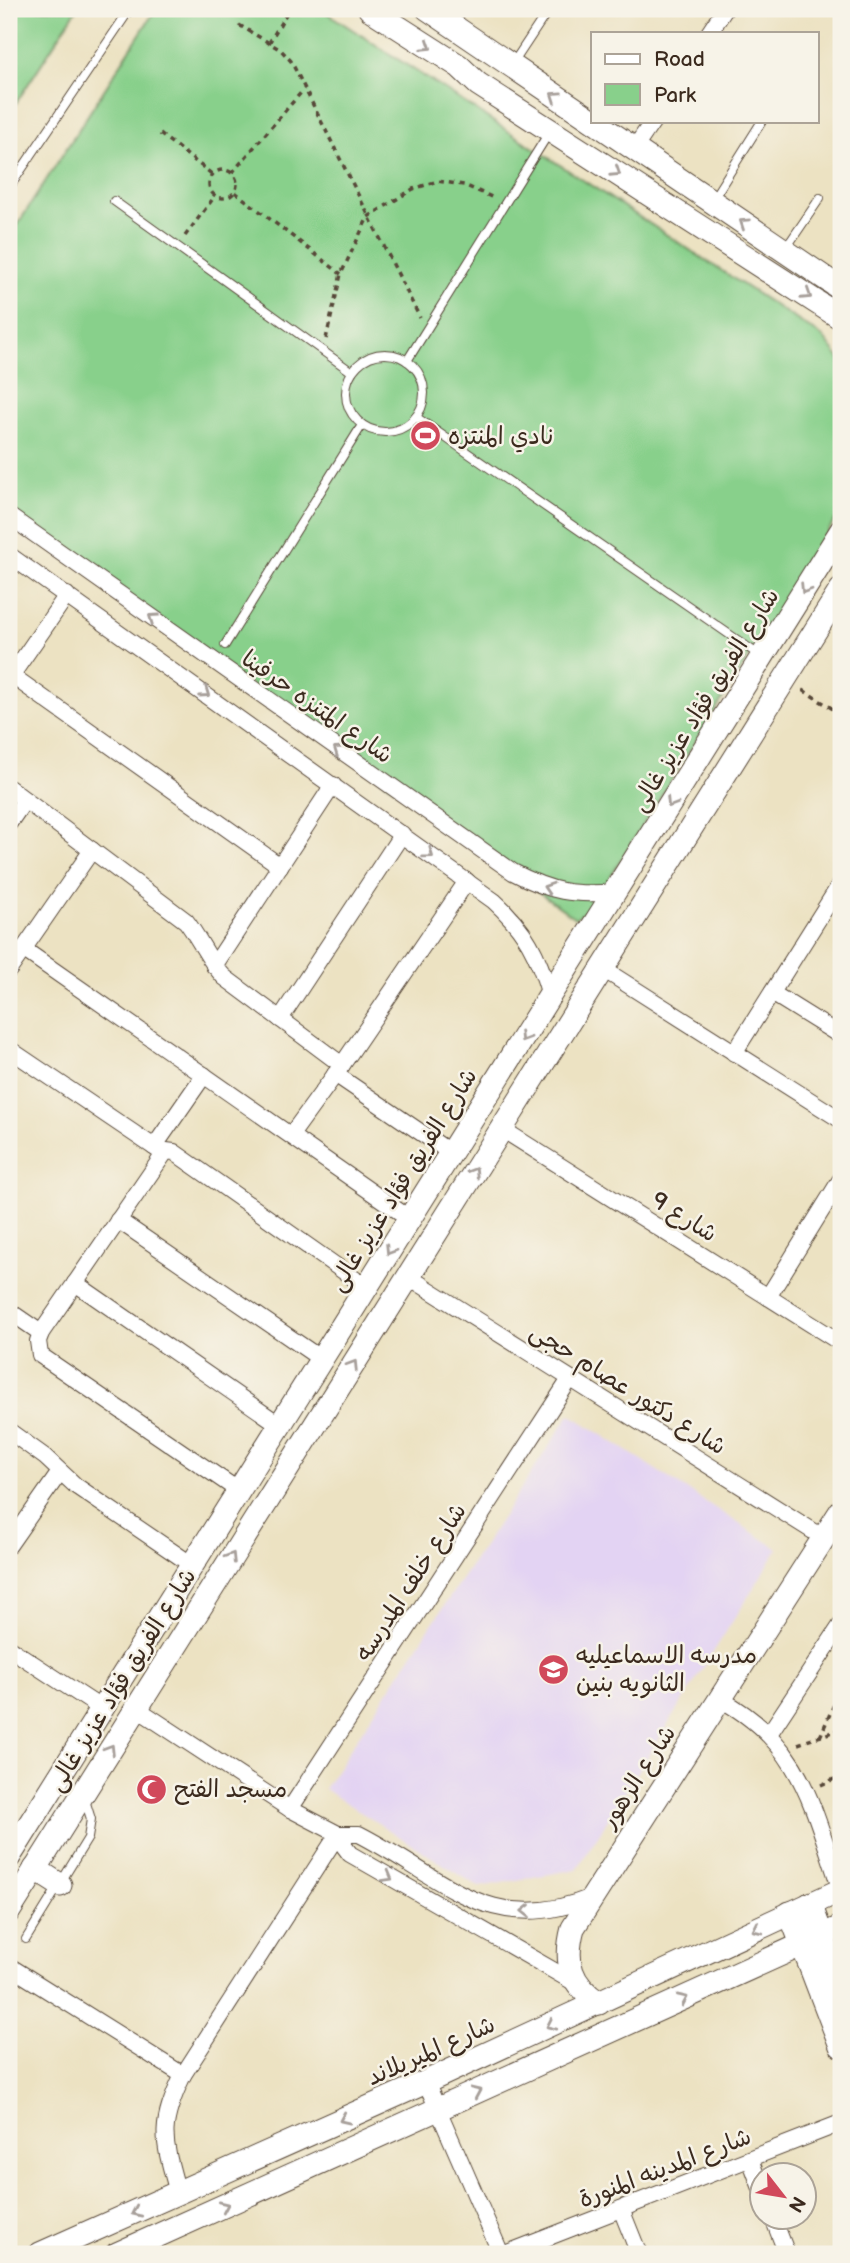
<svg xmlns="http://www.w3.org/2000/svg" width="850" height="2263" font-family="'Balsamiq Sans','Playpen Sans Arabic',sans-serif">
<rect width="100%" height="100%" fill="#f7f3e8"/>
<filter id="ink" filterUnits="userSpaceOnUse"><feTurbulence type="fractalNoise" baseFrequency=".0143" numOctaves="2"/><feDisplacementMap in="SourceGraphic" scale="14" xChannelSelector="R" yChannelSelector="G"/><feConvolveMatrix kernelMatrix="1 2 1 2 8 2 1 2 1" color-interpolation-filters="sRGB"/></filter>
<filter id="wash" filterUnits="userSpaceOnUse"><feTurbulence type="fractalNoise" baseFrequency=".00686" numOctaves="4" result="noise"/><feDisplacementMap in="SourceGraphic" scale="28" xChannelSelector="R" yChannelSelector="G"/><feGaussianBlur stdDeviation="1.57" result="paint"/><feColorMatrix in="noise" values="0 0 0 0 0 0 0 0 0 0 0 0 0 0 0 0 0 1.4 0 .05"/><feComposite in="paint" operator="in"/></filter>
<g filter="url(#wash)">
<rect width="100%" height="100%" fill="#ece2c2"/>
<!-- built -->
<path fill="#e3d3f3" d="M570,1414l208,135 -201,320 -98,18 -155,-98z"/>
<!-- green -->
<g fill="#88d08b" stroke="#627d54" stroke-width="2">
<path d="M9,9h68l-65,100 -3,-2z"/>
<path d="M156,9h165l502,328 18,23v151l-242,384 -10,14 -14,9 -566,-407v-273z"/>
</g>
</g>
<g filter="url(#ink)">
<g fill="none" stroke-linecap="round" stroke-linejoin="round">
<defs>
<g id="lane">
<path d="M512,65l37,-56"/>
<path d="M9,188l121,-179"/>
<path d="M713,199l49,-78"/>
<path d="M114,201l238,171"/>
<path d="M786,248l34,-50"/>
<circle cx="385" cy="393" r="39"/>
<path d="M407,361l143,-230"/>
<path d="M416,417l343,238"/>
<path d="M225,645l137,-220"/>
<path d="M26,1939l62,-101 3,-19 -6,-19"/>
</g>
<g id="street">
<path d="M709,33l16,-24"/>
<path d="M634,149l19,-28"/>
<path d="M9,516l504,356c38,20 61,24 102,20"/>
<path d="M9,555l485,346c32,29 44,54 56,94"/>
<path d="M11,675l269,191"/>
<path d="M9,679l58,-84"/>
<path d="M9,788l177,133c14,18 22,39 38,56l118,88"/>
<path d="M9,823l16,-23"/>
<path d="M23,949l387,270"/>
<path d="M214,966l119,-181"/>
<path d="M603,969l238,151"/>
<path d="M9,970l83,-120"/>
<path d="M772,993l69,43"/>
<path d="M280,1019l122,-185"/>
<path d="M9,1049l154,104"/>
<path d="M734,1053l107,-170"/>
<path d="M335,1074l116,79"/>
<path d="M502,1129l339,214"/>
<path d="M291,1135l51,-70 125,-184"/>
<path d="M154,1147l50,-72"/>
<path d="M118,1220l203,139"/>
<path d="M409,1277l415,261"/>
<path d="M75,1283l205,142"/>
<path d="M768,1297l73,-118"/>
<path d="M9,1311l32,22"/>
<path d="M9,1431l36,26 31,29 116,79"/>
<path d="M239,1491l-199,-136 -2,-14 3,-8 125,-182 8,1 192,135"/>
<path d="M9,1545l51,-73"/>
<path d="M9,1648l93,61"/>
<path d="M720,1699c83,45 92,108 121,191"/>
<path d="M136,1708l154,101 48,25h21c84,43 131,105 233,63"/>
<path d="M769,1734l72,-109"/>
<path d="M290,1809l280,-430"/>
<path d="M338,1834l3,8 9,12 227,130"/>
<path d="M9,1966l174,109"/>
<path d="M426,2082l75,172"/>
<path d="M750,2159l12,32"/>
<path d="M178,2193c-15,-55 -20,-65 5,-118l155,-241"/>
<path d="M621,2209l18,45"/>
<path d="M773,2218l14,36"/>
<path d="M505,2254l336,-131"/>
</g>
<g id="secondary">
<path d="M370,9l89,57 19,18 363,234"/>
<path d="M428,9l413,280"/>
<path d="M9,1857l832,-1326"/>
<path d="M35,1869l25,16"/>
<path d="M810,1904l31,82"/>
<path d="M9,1911l832,-1321"/>
<path d="M790,1913l51,133"/>
<path d="M599,2003c-29,-19 -35,-41 -26,-75l268,-417"/>
<path d="M40,2254l386,-172 415,-192"/>
<path d="M117,2254l724,-327"/>
</g>
</defs>
<!-- lane casing -->
<use href="#lane" stroke="#564637" stroke-width="10"/>
<!-- street casing -->
<use href="#street" stroke="#564637" stroke-width="18"/>
<!-- secondary casing -->
<use href="#secondary" stroke="#564637" stroke-width="25"/>
<!-- path -->
<g stroke="#564637" stroke-width="3.5" stroke-dasharray="5 5" stroke-linecap="butt">
<path d="M239,25l42,25 10,11 129,257"/>
<path d="M269,43l20,-34"/>
<path d="M160,134l53,41"/>
<circle cx="223" cy="184" r="14"/>
<path d="M232,173l72,-84"/>
<path d="M235,192l106,82"/>
<path d="M185,236l30,-40"/>
<path d="M326,339l15,-65 27,-57 45,-28 25,-8 26,4 30,13"/>
<path d="M803,690l38,24"/>
<path d="M820,1737l21,-49"/>
<path d="M798,1744l43,-15"/>
<path d="M821,1785l20,-9"/>
</g>
<!-- lane -->
<use href="#lane" stroke="#fff" stroke-width="8"/>
<!-- street -->
<use href="#street" stroke="#fff" stroke-width="16"/>
<!-- secondary -->
<use href="#secondary" stroke="#fff" stroke-width="23"/>
</g>
<!-- one-way arrows -->
<defs><path id="oneway-chevron" d="M-2-3.5L2.5 0L-2 3.5" fill="none" stroke-width="1.6" stroke-linecap="round" stroke-linejoin="round" transform="scale(1.75)"/></defs>
<g stroke="#a79f9a">
<use href="#oneway-chevron" transform="translate(427 46) rotate(33)"/>
<use href="#oneway-chevron" transform="translate(555 96) rotate(-146)"/>
<use href="#oneway-chevron" transform="translate(616 172) rotate(33)"/>
<use href="#oneway-chevron" transform="translate(744 223) rotate(-146)"/>
<use href="#oneway-chevron" transform="translate(807 295) rotate(33)"/>
<use href="#oneway-chevron" transform="translate(805 589) rotate(122)"/>
<use href="#oneway-chevron" transform="translate(153 618) rotate(-145)"/>
<use href="#oneway-chevron" transform="translate(205 693) rotate(35)"/>
<use href="#oneway-chevron" transform="translate(338 750) rotate(-145)"/>
<use href="#oneway-chevron" transform="translate(671 803) rotate(122)"/>
<use href="#oneway-chevron" transform="translate(429 854) rotate(36)"/>
<use href="#oneway-chevron" transform="translate(548 888) rotate(-162)"/>
<use href="#oneway-chevron" transform="translate(524 1037) rotate(122)"/>
<use href="#oneway-chevron" transform="translate(474 1172) rotate(-58)"/>
<use href="#oneway-chevron" transform="translate(390 1250) rotate(122)"/>
<use href="#oneway-chevron" transform="translate(353 1365) rotate(-58)"/>
<use href="#oneway-chevron" transform="translate(231 1557) rotate(-58)"/>
<use href="#oneway-chevron" transform="translate(110 1749) rotate(-58)"/>
<use href="#oneway-chevron" transform="translate(388 1877) rotate(30)"/>
<use href="#oneway-chevron" transform="translate(526 1911) rotate(-180)"/>
<use href="#oneway-chevron" transform="translate(757 1929) rotate(155)"/>
<use href="#oneway-chevron" transform="translate(683 1999) rotate(-24)"/>
<use href="#oneway-chevron" transform="translate(551 2025) rotate(155)"/>
<use href="#oneway-chevron" transform="translate(476 2092) rotate(-24)"/>
<use href="#oneway-chevron" transform="translate(344 2119) rotate(156)"/>
<use href="#oneway-chevron" transform="translate(224 2206) rotate(-24)"/>
<use href="#oneway-chevron" transform="translate(136 2212) rotate(156)"/>
</g>
</g>
<!-- icons -->
<defs>
<symbol id="stadium-disc" viewBox="-11 -11 22 22"><circle r="9.5" fill="#d1495b" stroke="#f7f3e8"/><path d="M0-5a6.5 5 0 1 0 0 10a6.5 5 0 1 0 0-10ZM-3.5-1.8h7v3.6h-7Z" fill="#fff"/></symbol>
<symbol id="school-disc" viewBox="-11 -11 22 22"><circle r="9.5" fill="#d1495b" stroke="#f7f3e8"/><path d="M0-5L7-2L0 1L-7-2ZM-4 1L0 2.5L4 1V4Q0 6-4 4Z" fill="#fff"/></symbol>
<symbol id="mosque-disc" viewBox="-11 -11 22 22"><circle r="9.5" fill="#d1495b" stroke="#f7f3e8"/><path d="M3.5-4.9A6 6 0 1 0 3.5 4.9A5 5 0 1 1 3.5-4.9Z" fill="#fff"/></symbol>
</defs>
<g fill-rule="evenodd">
<use href="#stadium-disc" x="408" y="418" width="35" height="35"/>
<use href="#school-disc" x="536" y="1652" width="35" height="35"/>
<use href="#mosque-disc" x="134" y="1772" width="35" height="35"/>
</g>
<g text-anchor="middle" dominant-baseline="central" stroke-width="5" stroke-linejoin="round" paint-order="stroke">
<!-- poi labels -->
<g font-size="24" fill="#3b2a1e" stroke="#f7f3e8" text-anchor="start">
<text x="448" y="436">نادي المنتزه</text>
<text x="576" y="1655">مدرسه الاسماعيليه<tspan x="576" dy="28">الثانويه بنين</tspan></text>
<text x="174" y="1789">مسجد الفتح</text>
</g>
<!-- street labels -->
<g font-size="24" fill="#3b2a1e" stroke="#f7f3e8">
<text transform="translate(705 700) rotate(-58)">شارع الفريق فؤاد عزيز غالى</text>
<text transform="translate(317 707) rotate(35)">شارع المتنزه حرفينا</text>
<text transform="translate(403 1180) rotate(-58)">شارع الفريق فؤاد عزيز غالى</text>
<text transform="translate(684 1217) rotate(32)">شارع 9</text>
<text transform="translate(628 1389) rotate(32)">شارع دكتور عصام حجى</text>
<text transform="translate(411 1582) rotate(-57)">شارع خلف المدرسه</text>
<text transform="translate(122 1680) rotate(-58)">شارع الفريق فؤاد عزيز غالى</text>
<text transform="translate(638 1777) rotate(-57)">شارع الزهور</text>
<text transform="translate(431 2051) rotate(-24)">شارع الميريلاند</text>
<text transform="translate(665 2168) rotate(-21)">شارع المدينه المنورة</text>
</g>
</g>
<!-- margin -->
<rect width="850" height="2263" fill="none" stroke="#f7f3e8" stroke-width="35"/>
<!-- legend -->
<rect x="591" y="32" width="228" height="91" fill="#f7f3e8" stroke="#aca397" stroke-width="2"/>
<rect x="605" y="54" width="35" height="10" fill="#ffffff" stroke="#aca397" stroke-width="2"/>
<text x="654" y="66" font-size="21" fill="#3b2a1e">Road</text>
<rect x="605" y="84" width="35" height="21" fill="#88d08b" stroke="#aca397" stroke-width="2"/>
<text x="654" y="102" font-size="21" fill="#3b2a1e">Park</text>
<!-- north arrow -->
<g transform="translate(783 2196) rotate(121)"><circle r="33" fill="#f7f3e8" stroke="#aca397" stroke-width="2"/>
<path d="M0-5L12 26L0 18L-12 26Z" fill="#d1495b"/>
<text y="-10" font-size="19" font-weight="bold" text-anchor="middle" fill="#3b2a1e">N</text>
</g>
</svg>
